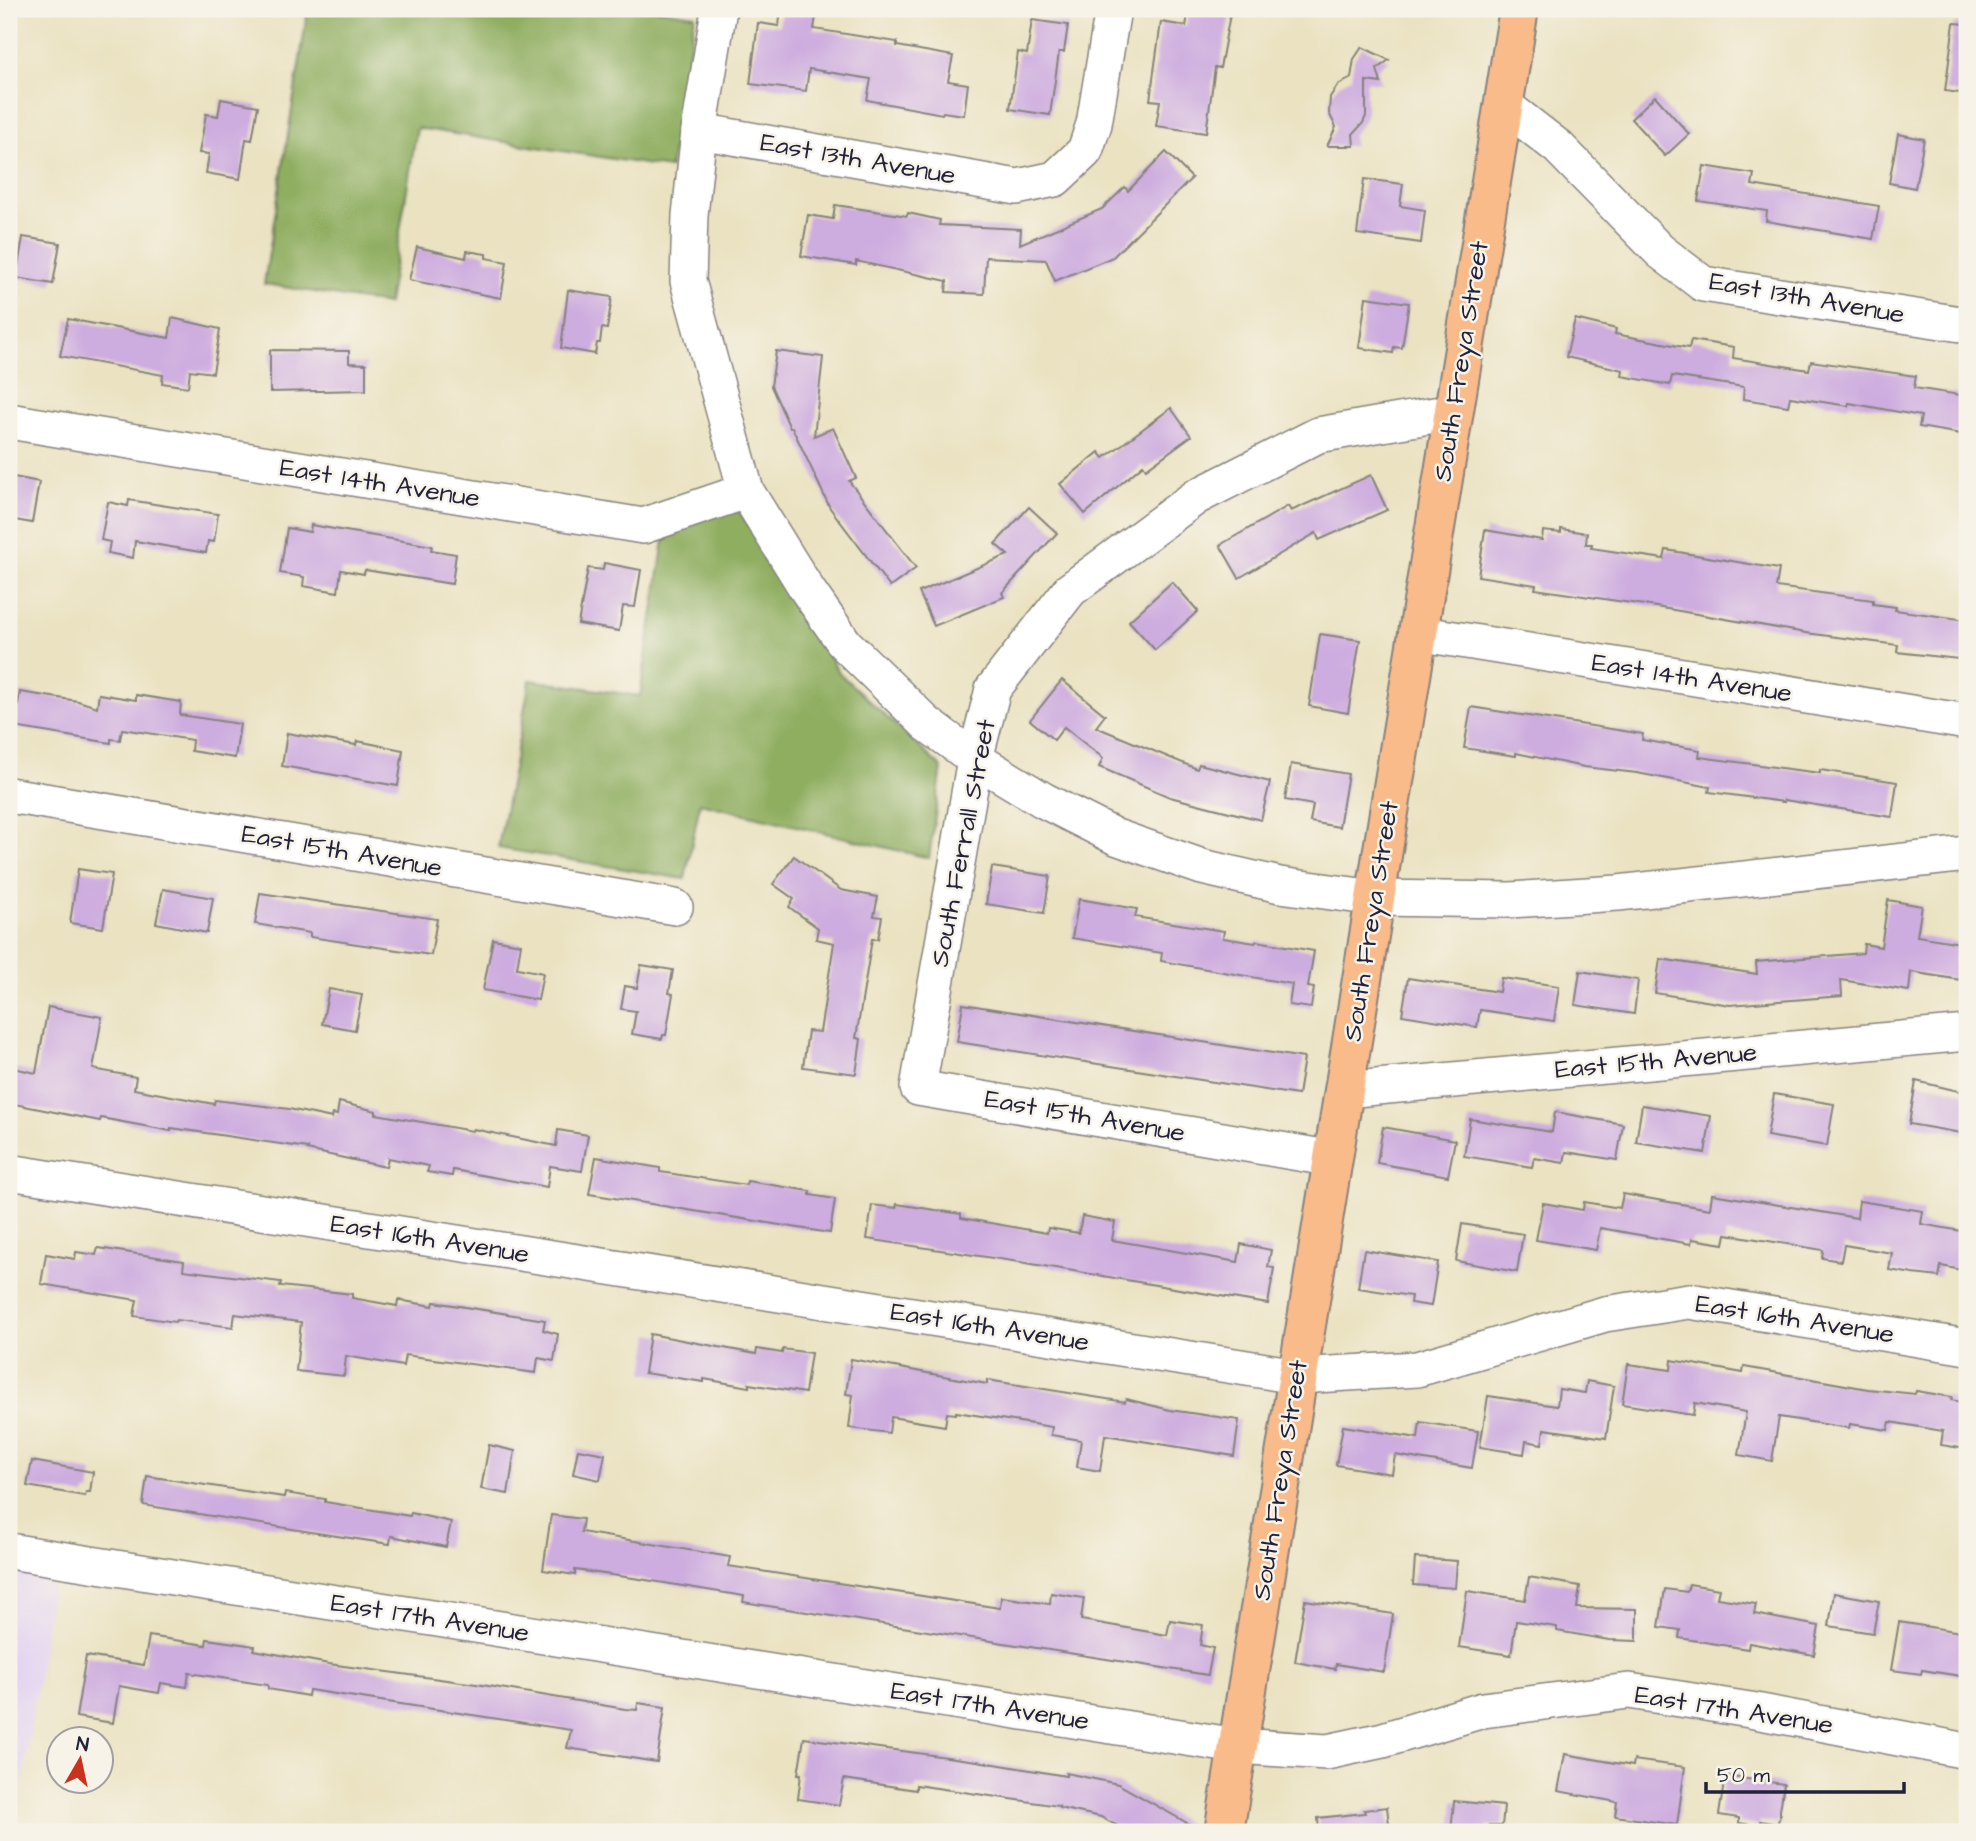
<svg xmlns="http://www.w3.org/2000/svg" width="1976" height="1841" font-family="'Architects Daughter',sans-serif">
<rect width="100%" height="100%" fill="#f7f3e8"/>
<filter id="ink" filterUnits="userSpaceOnUse"><feTurbulence type="fractalNoise" baseFrequency=".0143" numOctaves="2"/><feDisplacementMap in="SourceGraphic" scale="14" xChannelSelector="R" yChannelSelector="G"/><feConvolveMatrix kernelMatrix="1 2 1 2 8 2 1 2 1" color-interpolation-filters="sRGB"/></filter>
<filter id="wash" filterUnits="userSpaceOnUse"><feTurbulence type="fractalNoise" baseFrequency=".00686" numOctaves="4" result="noise"/><feDisplacementMap in="SourceGraphic" scale="28" xChannelSelector="R" yChannelSelector="G"/><feGaussianBlur stdDeviation="1.57" result="paint"/><feColorMatrix in="noise" values="0 0 0 0 0 0 0 0 0 0 0 0 0 0 0 0 0 1.4 0 .05"/><feComposite in="paint" operator="in"/></filter>
<g filter="url(#wash)">
<rect width="100%" height="100%" fill="#eae2c1"/>
<!-- built -->
<path fill="#e3d3f2" d="M9,1567l45,7 -39,258h-6z"/>
<!-- forest -->
<g fill="#8fae61" stroke="#58684e" stroke-width="2">
<path d="M308,9h346l41,6 -25,153 -253,-40 -29,176 -124,-20z"/>
<path d="M736,505l104,169 102,94 -13,90 -229,-55 -15,76 -187,-31 32,-168 110,16 26,-169z"/>
</g>
<g id="blocks">
<!-- building -->
<g fill="#cdacdf">
<path d="M781,9h36l-3,20 83,13v4l56,10 -5,25 20,3 -4,31 -21,-3 -1,2 -75,-14 4,-21 -62,-10 -3,22 -56,-7 8,-61 21,3z"/>
<path d="M1189,9h42l-11,59 -5,-1 -9,66 -50,-7 4,-25 -10,-1 11,-78 25,4z"/>
<path d="M1032,20l36,5 -4,27h-5l-9,63 -40,-6 8,-57 9,2z"/>
<path d="M1954,23l13,1v70l-22,-3z"/>
<path d="M1362,47l27,13 -12,9 4,14 -15,-2v35l-3,7 -10,11 1,12h-27l9,-19 -7,-14 1,-16 8,-12 13,-7 3,-19z"/>
<path d="M1655,96l34,38 -24,22 -34,-37z"/>
<path d="M221,99l37,7 -6,34 -6,-1 -6,40 -34,-6 3,-19 -10,-1 7,-39 12,2z"/>
<path d="M1898,134l26,5 -9,49 -26,-5z"/>
<path d="M1166,152l26,26 -79,79 -58,24 -9,-21 -60,-3 -2,37 -38,-2 1,-11 -91,-20v4l-55,-9 7,-41 25,4 2,-14 72,11 1,-3 32,7 -1,5 82,4 -1,15 82,-35 23,-22 3,4z"/>
<path d="M1704,166l50,8 -2,11 127,21 -6,33 -107,-18 1,-10 -69,-10z"/>
<path d="M1364,179l39,5 -3,22 25,4 -4,33 -64,-9z"/>
<path d="M23,237l37,6 -7,41 -37,-6z"/>
<path d="M417,247l49,11 1,-7 19,3v4l21,4 -6,36 -92,-18z"/>
<path d="M568,290l44,7 -5,32 -5,-1 -2,15h-3l-2,11 -34,-6z"/>
<path d="M1366,297l43,6 -7,45 -8,-1 -1,6 -34,-5z"/>
<path d="M172,318l48,11 -7,44 -23,-3 -2,17 -26,-4 1,-8 -103,-19 8,-37 101,19z"/>
<path d="M1575,319l41,10 -1,5 74,14 2,-8 43,7 -1,11 76,12 2,-9 105,15 -2,12 53,8v39l-48,-8 2,-11 -72,-13 -1,3 -58,-9 -2,9 -45,-7 1,-12 -72,-11 -2,9 -48,-9 1,-6 -57,-13z"/>
<path d="M270,350l79,1v12l17,1v26l-96,2z"/>
<path d="M776,351l47,6 -9,79 19,-8 23,50 -7,3 67,87 -26,19 -60,-79 -38,-81 -2,1 -19,-42z"/>
<path d="M1171,408l20,28 -45,33 -3,-4 -58,49 -25,-30 39,-32 5,6z"/>
<path d="M1371,475l16,35 -68,30 -3,-7 -77,45 -19,-33 68,-39 3,5z"/>
<path d="M9,476l30,6 -7,41 -23,-4z"/>
<path d="M129,500l89,14 -4,28 -6,-1 -2,12 -71,-12 -2,17 -25,-5 2,-11 -9,-2 7,-38 20,4z"/>
<path d="M1029,507l28,26 -55,60 2,4 -70,29 -15,-34 89,-37 -13,-11z"/>
<path d="M311,525l121,21 -1,4 25,4 -4,30 -87,-14 -1,4 -23,-4 -3,22 -35,-6 1,-9 -24,-4 7,-45 23,4z"/>
<path d="M1561,529l26,4 -1,11h6l-1,4 73,11 2,-9 113,19 -3,18 97,13v4l23,3 -1,3 72,10v40l-70,-8 1,-7 -92,-12 -161,-28 -110,-16 1,-4 -58,-9 7,-46 57,10 1,-9 18,2z"/>
<path d="M604,563l37,7 -6,37 -12,-1 -4,25 -41,-7 10,-56 15,2z"/>
<path d="M1172,582l26,29 -43,39 -26,-29z"/>
<path d="M1320,634l40,6 -12,73 -39,-7z"/>
<path d="M1062,680l43,35 -9,12 101,42 2,-5 71,18 -9,38 -91,-23 -71,-30 4,-9 -39,-31 -10,13 -24,-20z"/>
<path d="M20,692l58,9 19,6 2,-13 37,6v-5l45,7 -1,13 60,9 -5,34 -44,-7 1,-11 -70,-11 -2,11 -9,-1v4l-97,-16z"/>
<path d="M1471,707l172,27 -1,6 58,10 -1,7 121,16v-3l77,12 -5,35 -108,-17v2l-75,-10 1,-5 -73,-14 -53,-6 -68,-14v3l-52,-8z"/>
<path d="M287,733l69,12 1,-4 46,9 -5,36 -116,-20z"/>
<path d="M1291,764l57,10 -9,53 -29,-5 3,-17 -28,-5z"/>
<path d="M794,856l47,34 37,7 -4,19 8,1 -4,22h-6l-16,99 5,1 -5,35 -53,-7 5,-36 12,1 14,-89 -18,-4 2,-11 -29,-21 5,-8 -21,-15z"/>
<path d="M992,867l58,9 -6,37 -58,-9z"/>
<path d="M78,869l34,5 -9,54 -33,-5z"/>
<path d="M163,889l50,9 -6,35 -51,-10z"/>
<path d="M260,893l177,26 -6,36 -121,-18v-4l-55,-9z"/>
<path d="M1079,899l58,10 -2,8 89,14 -1,7 32,5 2,-2 57,10 -6,36 6,1 -3,20 -22,-3 3,-21 -131,-23 1,-8 -90,-15z"/>
<path d="M1888,900l34,6 -5,30 50,8v37l-56,-9 -2,19 -68,-11 1,16 -112,9 -75,-12 5,-34 97,15 -1,-12 107,-9 1,-9 17,3z"/>
<path d="M493,939l28,5 -4,24 26,5 -5,27 -55,-10z"/>
<path d="M641,965l32,5 -4,23 4,1 -7,41h-3l-1,4 -30,-5 4,-23 -15,-2 4,-23 12,2z"/>
<path d="M1580,971l58,9 -4,34 -59,-9z"/>
<path d="M1408,978l91,14 2,-14 58,8 -5,35 -74,-11 -3,17 -75,-12z"/>
<path d="M329,989l33,6 -7,35 -33,-6z"/>
<path d="M963,1004l341,54 -6,37 -341,-53z"/>
<path d="M48,1007l54,10 -9,52 43,8 -2,12 80,15 1,-4 74,9 43,9 1,-4 4,1 2,-13 37,9v3l96,17 1,-2 83,17 2,-16 30,5 -6,36 -32,-5 -3,21 -94,-17 -1,6 -25,-4 2,-6 -41,-8 -2,9 -79,-17 1,-2 -137,-20v3l-70,-13 -1,3 -91,-18v-36l27,6z"/>
<path d="M1916,1081l51,12v41l-58,-10z"/>
<path d="M1774,1094l60,10 -7,42 -60,-10z"/>
<path d="M1642,1105l69,11 -6,37 -69,-11z"/>
<path d="M1555,1112l68,12 -6,36 -51,-8 -2,11 -30,-5 -2,9 -68,-11 6,-37 82,13z"/>
<path d="M1383,1127l72,13 -7,36 -71,-13z"/>
<path d="M596,1157l64,11v4l86,13 1,-4 63,10v4l25,4 -5,34 -241,-39z"/>
<path d="M1623,1194l87,15 2,-15 145,24 2,-17 64,10 -2,13 46,8v39l-26,-5 -2,11 -26,-3 -24,-4 3,-17 -48,-8 -3,16 -19,-3 1,-8 -97,-16 -2,10 -32,-5 -1,5 -91,-16 -4,22 -60,-10 7,-37 40,7 1,-8 36,6z"/>
<path d="M897,1204l64,10v4l86,15 1,-5 31,5 3,-17 33,6 -3,18 126,22 3,-18 30,6 -3,17 6,1 -6,36 -242,-41 -159,-24 5,-34 24,3z"/>
<path d="M1462,1224l61,10 -6,38 -61,-11z"/>
<path d="M98,1248l86,13 -1,9 98,12 -1,4 72,8v4l45,8 1,-6 35,6 1,-4 111,18 -2,10 15,4 -4,27 -16,-3 -2,15 -131,-18 -2,11 -57,-10 -2,20 -48,-5 5,-49 -66,-8 -2,13 -57,-7 -1,2 -41,-6 3,-16 -96,-16 5,-30 29,5 1,-7 20,3z"/>
<path d="M1364,1250l74,12 -7,44 -21,-3 1,-7 -53,-8z"/>
<path d="M650,1334l106,20 1,-5 25,4 1,-4 28,4 -6,40 -56,-9v3l-45,-8v3l-60,-9z"/>
<path d="M851,1359l136,25v-4l138,22 1,-3 44,11 69,10 -5,36 -129,-21 -5,36 -23,-4 4,-27 -30,-5 1,-8 -96,-15v2l-9,-1 -2,13 -54,-9 -2,16 -40,-5 4,-33 -7,-1z"/>
<path d="M1672,1360l71,13 1,-6 124,22 47,5 1,-3 36,6 -1,3 16,3v46l-26,-4 2,-14 -53,-9 -2,8 -38,-6 -1,4 -70,-11 -7,44 -33,-6 7,-43 -51,-9 -2,12 -71,-11 6,-40 43,6z"/>
<path d="M1587,1381l27,5 -8,52 -62,-9 -2,15 -16,-3 -2,13 -44,-7 8,-51 69,10 2,-17 26,4z"/>
<path d="M1420,1422l58,9 -6,37 -77,-13 -3,19 -56,-9 7,-39 75,12z"/>
<path d="M489,1445l26,6 -7,43 -27,-5z"/>
<path d="M578,1449l27,5 -5,26 -27,-6z"/>
<path d="M32,1461l61,11 -3,20h-4l-1,4 -58,-10z"/>
<path d="M147,1476l137,21 1,-4 40,6v3l85,14 1,-3 40,9 -5,25 -55,-11 -1,8 -73,-11 -174,-28z"/>
<path d="M551,1515l32,4 -2,13 149,25 -2,9 272,42 1,-11 49,7 1,-11 33,5 -3,22 86,15 3,-15 33,5 -3,20 13,3 -5,27 -465,-73 1,-6 -104,-17 -65,-9v5l-32,-5z"/>
<path d="M1415,1558l42,3 -2,27 -42,-3z"/>
<path d="M1529,1577l51,9 -3,22 60,1v32l-28,-1 -52,-9v-4l-41,-6 -5,34 -52,-8 8,-56 58,9z"/>
<path d="M1689,1584l30,5 -2,9 39,6 -2,10 65,12 -5,29 -65,-12 -1,6 -69,-11 1,-8 -21,-3 6,-38 22,3z"/>
<path d="M1834,1593l45,8 -6,32 -44,-7z"/>
<path d="M1305,1600l88,14 -9,58 -48,-8 -1,5 -40,-7z"/>
<path d="M1899,1622l68,11v44l-45,-7 -1,4 -30,-4z"/>
<path d="M149,1636l57,9 1,-6 48,7 -1,4 75,14 147,20 149,25 12,1 1,-7 27,4 -8,55 -90,-14 4,-18 -262,-40 -1,6 -40,-7v-4l-79,-12 -2,14 -26,-4 -2,10 -40,-7 -6,37 -37,-6 10,-61 58,9z"/>
<path d="M804,1738l173,23 89,15v-3l52,11 85,48h-74l-28,-15 -42,-9v-2l-143,-21v5l-72,-11 -5,26 -41,-6 3,-25h-3z"/>
<path d="M1565,1754l68,12 1,-6 51,7 -8,58 -62,-9 2,-14 -59,-11z"/>
<path d="M1725,1776l59,8 -6,40 -18,-3 -1,5 -20,-3v-5l-20,-3z"/>
<path d="M1454,1801l50,5 -2,20h-14v6h-37z"/>
<path d="M1387,1807l3,25h-71l-1,-14 47,-5 -1,-3z"/>
</g>
</g>
</g>
<g filter="url(#ink)">
<use href="#blocks" fill-opacity="0" stroke="#86827e" stroke-width="2"/>
<g fill="none" stroke-linecap="round" stroke-linejoin="round">
<defs>
<g id="minor">
<path d="M719,9l-20,122 -9,84 -2,66 58,210 62,100 37,53 82,80 48,35 68,41 73,37 86,30 78,18 95,13 135,2 108,-7 349,-39"/>
<path d="M1504,105l54,42 102,104 43,33 264,41"/>
<path d="M699,131l318,56 38,-8 30,-28 9,-27 19,-115"/>
<path d="M9,421l634,105 103,-35"/>
<path d="M1417,633l550,89"/>
<path d="M9,795l666,112"/>
<path d="M1344,1090l623,-57"/>
<path d="M1334,1159l-416,-71 57,-329 18,-70 77,-99 126,-93 122,-62 134,-23"/>
<path d="M9,1172l1288,204 120,-7 188,-55 84,-13 278,46"/>
<path d="M9,1551l1228,195 90,6 56,-12 100,-30 146,-19 121,19 217,41"/>
</g>
<path id="major" d="M1224,1832l295,-1823"/>
</defs>
<!-- minor casing -->
<use href="#minor" stroke="#86827e" stroke-width="38"/>
<!-- major casing -->
<use href="#major" stroke="#86827e" stroke-width="42"/>
<!-- minor -->
<use href="#minor" stroke="#fff" stroke-width="35"/>
<!-- major -->
<use href="#major" stroke="#fabb8b" stroke-width="38"/>
</g>
</g>
<g text-anchor="middle" dominant-baseline="central" stroke-width="5" stroke-linejoin="round" paint-order="stroke">
<!-- street labels -->
<g font-size="26" fill="#22223b" stroke="#f7f3e8">
<text transform="translate(858 159) rotate(10)">East 13th Avenue</text>
<text transform="translate(1807 298) rotate(10)">East 13th Avenue</text>
<text transform="translate(1461 361) rotate(-81)">South Freya Street</text>
<text transform="translate(380 483) rotate(9)">East 14th Avenue</text>
<text transform="translate(1692 678) rotate(9)">East 14th Avenue</text>
<text transform="translate(963 843) rotate(-79)">South Ferrall Street</text>
<text transform="translate(342 851) rotate(10)">East 15th Avenue</text>
<text transform="translate(1371 921) rotate(-81)">South Freya Street</text>
<text transform="translate(1656 1061) rotate(-5)">East 15th Avenue</text>
<text transform="translate(1085 1116) rotate(10)">East 15th Avenue</text>
<text transform="translate(430 1239) rotate(9)">East 16th Avenue</text>
<text transform="translate(1795 1319) rotate(9)">East 16th Avenue</text>
<text transform="translate(990 1327) rotate(9)">East 16th Avenue</text>
<text transform="translate(1280 1480) rotate(-81)">South Freya Street</text>
<text transform="translate(430 1618) rotate(9)">East 17th Avenue</text>
<text transform="translate(990 1706) rotate(9)">East 17th Avenue</text>
<text transform="translate(1734 1710) rotate(9)">East 17th Avenue</text>
</g>
</g>
<!-- margin -->
<rect width="1976" height="1841" fill="none" stroke="#f7f3e8" stroke-width="35"/>
<!-- north arrow -->
<g transform="translate(80 1760) rotate(9)"><circle r="33" fill="#f7f3e8" stroke="#a29fa3" stroke-width="2"/>
<path d="M0-5L12 26L0 18L-12 26Z" fill="#c8321e"/>
<text y="-10" font-size="19" font-weight="bold" text-anchor="middle" fill="#22223b">N</text>
</g>
<!-- scale -->
<path d="M1706 1782v10h198v-10" fill="none" stroke="#22223b" stroke-width="3.5"/>
<text x="1717" y="1782" font-size="21" fill="#22223b" stroke="#f7f3e8" stroke-width="5" paint-order="stroke">50 m</text>
</svg>
